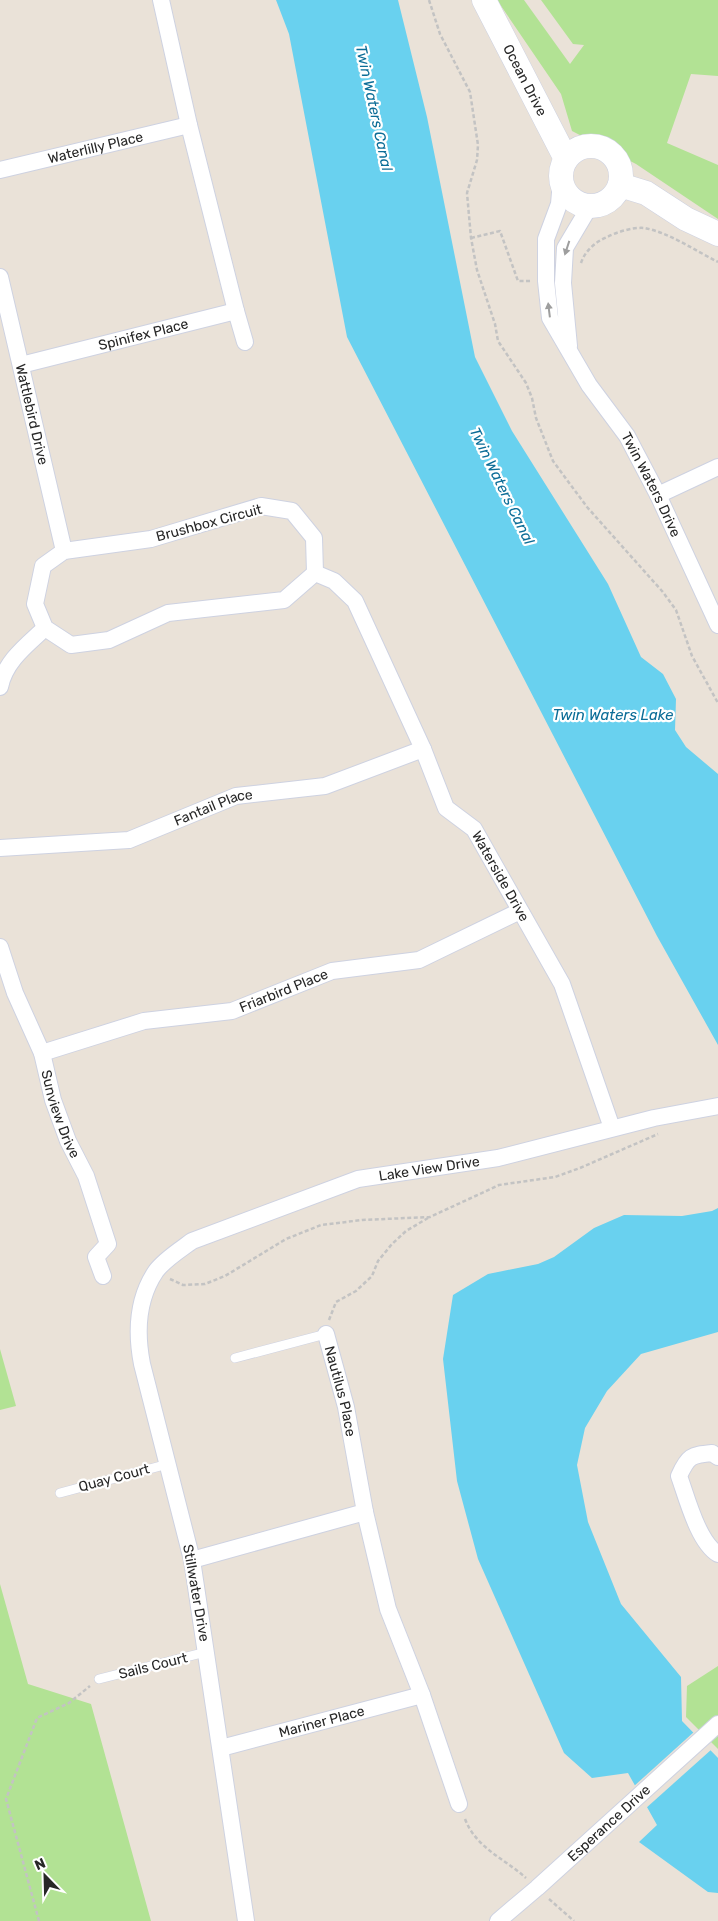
<svg xmlns="http://www.w3.org/2000/svg" width="718" height="1921" font-family="Rubik,sans-serif">
<rect width="100%" height="100%" fill="#eae2d8"/>
<!-- green -->
<g fill="#b2e294">
<path d="M497,0h27l46,64 14,-19 -11,-1 -32,-44h177v76l-27,-2 -24,69 51,22v54l-82,-55 -64,-33 -11,-37z"/>
<path d="M0,1349l16,57 -16,4z"/>
<path d="M0,1584l28,100 63,20 60,217h-151z"/>
<path d="M718,1666v83l-32,-32 1,-31z"/>
</g>
<!-- water -->
<g fill="#69d1ef">
<path d="M276,0h122l29,117 48,240 37,74 96,153 33,73 22,17 13,25 -1,31 11,17 32,27v271l-61,-109 -310,-599 -58,-303z"/>
<path d="M718,1208v124l-77,22 -34,37 -22,37 -8,37 11,57 33,82 60,73 1,44 36,37v135l-10,-1 -69,-50 18,-17 -29,-52 -36,5 -28,-25 -86,-194 -21,-78 -14,-122 10,-64 35,-21 50,-10 16,-7 40,-29 30,-13 58,1 30,-5z"/>
</g>
<!-- pier -->
<path fill="#eae2d8" d="M695,1731l17,18 -67,60 -12,-22z"/>
<g fill="none" stroke-linecap="round" stroke-linejoin="round">
<defs>
<g id="lane">
<path d="M235,1358l91,-24"/>
<path d="M60,1493l108,-29"/>
<path d="M99,1679l107,-27"/>
</g>
<g id="street">
<path d="M161,0l28,125 47,186"/>
<path id="s1" d="M0,170l189,-45"/>
<path id="s2" d="M561,181l-2,23 -13,35v42l4,37 39,67 38,51 31,59 60,130"/>
<path id="s3" d="M0,277l64,274"/>
<path d="M569,346l-6,-63 2,-35 25,-42"/>
<path id="s4" d="M21,365l215,-54 9,31"/>
<path d="M658,495l60,-28"/>
<path d="M261,506l31,5 22,27 1,35 -31,27 -116,13 -59,27 -38,5 -26,-17 -10,-24 8,-38 21,-15 87,-12z"/>
<path id="s5" d="M315,573l19,8 21,20 68,148 23,59 28,21 88,155 50,144"/>
<path d="M0,687c5,-26 27,-42 45,-59"/>
<path id="s6" d="M0,848l129,-8 107,-44 89,-10 98,-37"/>
<path id="s7" d="M0,947l15,46 27,60 11,47 15,41 18,35 22,68 -12,13 7,19"/>
<path id="s8" d="M42,1053l102,-32 88,-10 100,-40 87,-11 101,-49"/>
<path id="s9" d="M326,1334l20,73 19,105 23,97 34,86 37,109"/>
<path d="M718,1457l-6,-4c-21,2 -24,3 -33,23 8,22 19,66 39,78"/>
<path d="M192,1560l173,-48"/>
<path id="s10" d="M221,1748l201,-53"/>
<path id="s11" d="M246,1921l-54,-361 -50,-196c-6,-31 -5,-65 14,-93 9,-12 24,-21 36,-30l166,-62 140,-21 156,-40 64,-12"/>
<path id="s12" d="M498,1921l39,-33 181,-164"/>
</g>
<g id="secondary">
<path id="s13" d="M484,0l82,159"/>
<circle cx="591" cy="176" r="30"/>
<path d="M620,185l26,8 40,26 32,15"/>
</g>
</defs>
<!-- lane casing -->
<use href="#lane" stroke="#ced2e1" stroke-width="10"/>
<!-- street casing -->
<use href="#street" stroke="#ced2e1" stroke-width="18"/>
<!-- secondary casing -->
<use href="#secondary" stroke="#ced2e1" stroke-width="25"/>
<!-- path -->
<g stroke="#c3c3c3" stroke-width="2.5" stroke-dasharray="4 2.5" stroke-linecap="butt">
<path d="M429,0l11,34 30,58 8,53 -1,15 -10,33 4,45 6,32 18,54 3,17 28,42 6,15 4,20 17,43 34,46 75,84 14,19 16,46 26,47"/>
<path d="M471,238l29,-7 18,50h13"/>
<path d="M581,263c4,-12 14,-21 26,-26 10,-5 26,-10 37,-9 24,4 52,23 74,34"/>
<path d="M170,1279l13,6 22,-1 20,-8 61,-37 35,-14 41,-5 68,-3 69,-32 56,-8 25,-9 78,-34"/>
<path d="M329,1320l7,-18 20,-11 16,-15 6,-15 14,-17 14,-13 22,-13"/>
<path d="M465,1819c11,29 40,40 61,59"/>
<path d="M549,1899l25,22"/>
<path d="M39,1921l-33,-122 31,-81 32,-15 21,-17"/>
</g>
<!-- lane -->
<use href="#lane" stroke="#fff" stroke-width="9"/>
<!-- street -->
<use href="#street" stroke="#fff" stroke-width="16"/>
<!-- secondary -->
<use href="#secondary" stroke="#fff" stroke-width="24"/>
</g>
<!-- one-way arrows -->
<defs><path id="oneway-solid" d="M-6-.8H1V-3.2L6.5 0L1 3.2V.8H-6Z" transform="scale(1.25)"/></defs>
<g fill="#9e9e9e">
<use href="#oneway-solid" transform="translate(567 248) rotate(108)"/>
<use href="#oneway-solid" transform="translate(549 310) rotate(-97)"/>
</g>
<g text-anchor="middle" dominant-baseline="central" stroke-width="4.5" stroke-linejoin="round" paint-order="stroke">
<!-- street labels -->
<g font-size="14" fill="#272727" stroke="#fff">
<text stroke="none"><textPath href="#s13" startOffset="90">Ocean Drive</textPath></text>
<text stroke="none"><textPath href="#s1" startOffset="98">Waterlilly Place</textPath></text>
<text stroke="none"><textPath href="#s4" startOffset="126">Spinifex Place</textPath></text>
<text stroke="none"><textPath href="#s3" startOffset="141">Wattlebird Drive</textPath></text>
<text stroke="none"><textPath href="#s2" startOffset="335">Twin Waters Drive</textPath></text>
<text transform="translate(209 523) rotate(-15)">Brushbox Circuit</text>
<text stroke="none"><textPath href="#s6" startOffset="220">Fantail Place</textPath></text>
<text stroke="none"><textPath href="#s5" startOffset="365">Waterside Drive</textPath></text>
<text stroke="none"><textPath href="#s8" startOffset="251">Friarbird Place</textPath></text>
<text stroke="none"><textPath href="#s7" startOffset="178">Sunview Drive</textPath></text>
<text stroke="none"><textPath href="#s11" startOffset="960">Lake View Drive</textPath></text>
<text stroke="none"><textPath href="#s9" startOffset="59">Nautilus Place</textPath></text>
<text transform="translate(114 1478) rotate(-15)">Quay Court</text>
<text transform="translate(196 1593) rotate(80)">Stillwater Drive</text>
<text transform="translate(153 1666) rotate(-14)">Sails Court</text>
<text stroke="none"><textPath href="#s10" startOffset="104">Mariner Place</textPath></text>
<text stroke="none"><textPath href="#s12" startOffset="148">Esperance Drive</textPath></text>
</g>
<!-- water labels -->
<g font-size="15" font-style="italic" fill="#0c6d97" stroke="#fff">
<text transform="translate(374 108) rotate(78)">Twin Waters Canal</text>
<text transform="translate(502 486) rotate(64)">Twin Waters Canal</text>
<text x="613" y="715">Twin Waters Lake</text>
</g>
</g>
<!-- north arrow -->
<g transform="translate(45 1876) rotate(337)" stroke="#ffffff" stroke-width="4" paint-order="stroke">
<path d="M0-4L9 19L0 12L-9 19Z" fill="#272727"/>
<text y="-8" font-size="14" font-weight="bold" text-anchor="middle" fill="#272727">N</text>
</g>
</svg>
